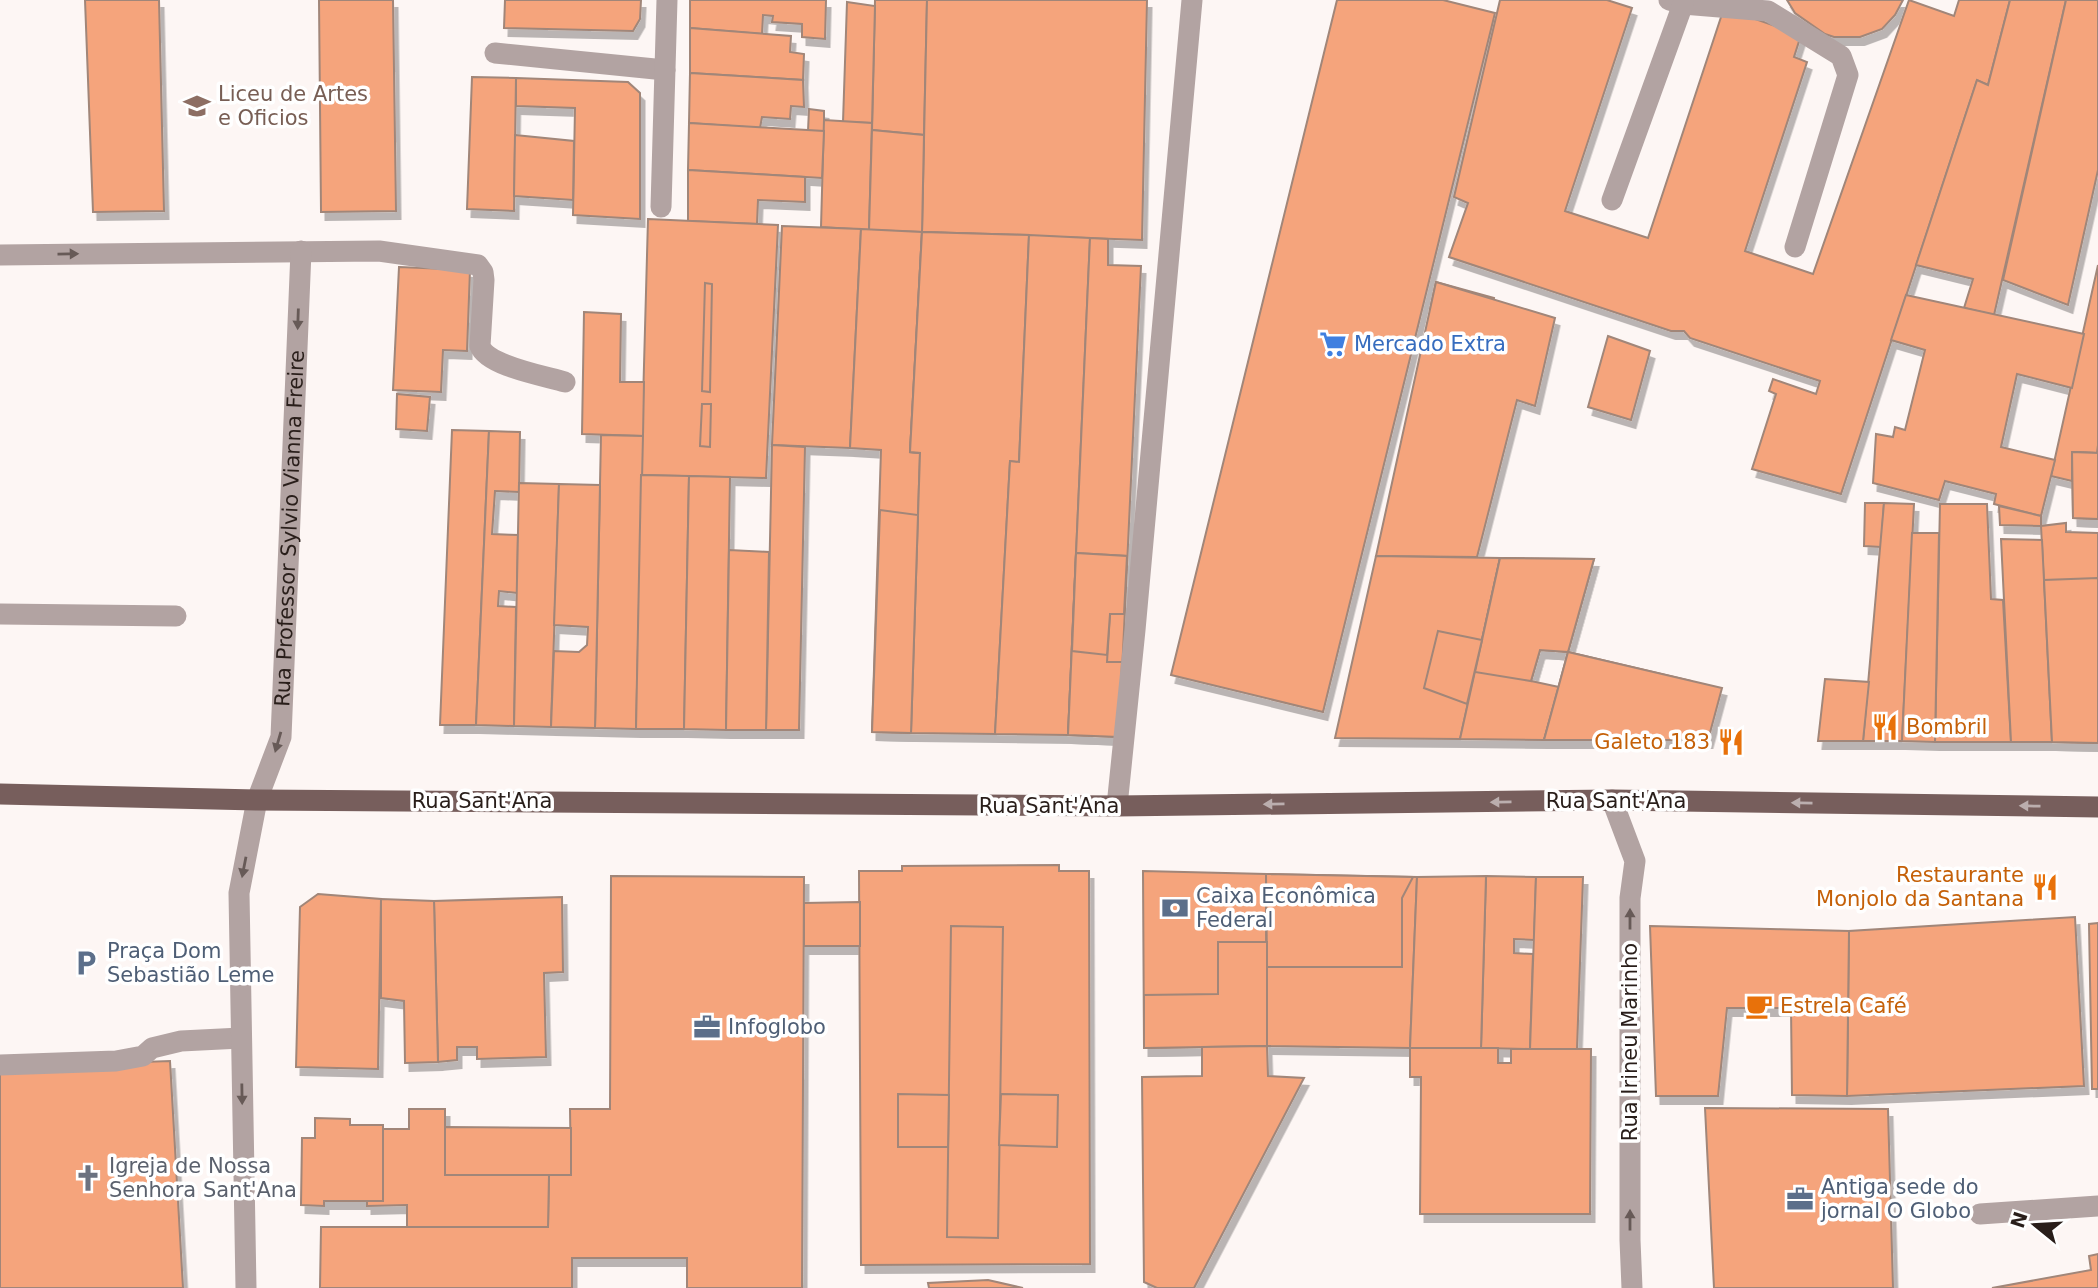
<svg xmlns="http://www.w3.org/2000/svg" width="2098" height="1288" font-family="'DejaVu Sans',sans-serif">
<defs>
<filter id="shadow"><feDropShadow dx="4.5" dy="8" stdDeviation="0" flood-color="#0004"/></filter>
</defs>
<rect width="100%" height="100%" fill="#fdf6f4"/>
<!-- building -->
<g fill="#f5a47b" stroke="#a18679" stroke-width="2" filter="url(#shadow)">
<path d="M85,0h74l5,211 -71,1z"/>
<path d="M319,0h74l3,211 -75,1z"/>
<path d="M505,0h136l-1,19 -7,12 -129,-3z"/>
<path d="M690,0h136l-1,39 -23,-2v-13l-30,-2 1,-6 -10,-1 -1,19 -72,-6z"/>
<path d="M875,0h52l-3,135 -52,-5z"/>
<path d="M927,0h220l-5,240 -220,-8z"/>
<path d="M1337,0h106l52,13 -172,699 -152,-37z"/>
<path d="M1500,0h107l25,8 -67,203 83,27 76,-230 77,27 -7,22 13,5 -62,189 68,23 96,-274 45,16 5,-16h51l-22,85 -11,-5 -136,414 -89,-25 24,-75 -7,-3 4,-12 43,15 4,-13 -130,-43 -6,-7h-13l-222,-74 19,-54 -14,-6z"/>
<path d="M1787,0h116l-8,15 -13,14 -22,8h-26l-9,-3 -30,-21z"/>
<path d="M2010,0h56l-72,315 -30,-7 9,-29 -57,-14 61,-185 11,5z"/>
<path d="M2066,0h32v170l-30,135 -65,-25z"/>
<path d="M847,2l28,4 -3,117 -29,-1z"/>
<path d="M690,28l101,8 -1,16 14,2 -1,26 -113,-7z"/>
<path d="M690,73l113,7 1,27 -13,-1 -1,13 -28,-2 -2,11 -71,-5z"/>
<path d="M472,77l44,1 -2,133 -47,-2z"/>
<path d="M516,78l112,4 12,11v126l-67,-4 2,-107 -59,-2z"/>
<path d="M809,109l15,2v20h-16z"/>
<path d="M824,120l48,3 -3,107 -48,-3z"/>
<path d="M689,123l135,8 -2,47 -134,-8z"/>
<path d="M872,130l52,5 -2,97 -53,-2z"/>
<path d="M515,135l59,6 -1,59 -59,-4z"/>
<path d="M688,170l117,7v25l-47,-2 -1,24 -69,-3z"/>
<path d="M648,219l130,6 -12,253 -125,-3z"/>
<path d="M782,226l79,3 -11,219 -78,-3z"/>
<path d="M861,229l61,3 -12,220 10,1 -9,280 -39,-1 9,-282 -31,-2z"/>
<path d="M922,232l107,3 -10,227 -109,-10z"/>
<path d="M922,232l107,3 -10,227 -9,-1 -15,273 -84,-1 9,-280 -10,-1z"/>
<path d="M1029,235l61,3 -22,497 -73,-1 15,-273 9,1z"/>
<path d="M1090,238l18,1v26l33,1 -22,471 -51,-2z"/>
<path d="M2098,265v180l-1,8 -25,-1v29l-21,-5z"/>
<path d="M399,267l71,3 -3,81 -24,-1 -2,42 -48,-2z"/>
<path d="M1436,282l58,16 -4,21 -60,-9z"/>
<path d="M1436,282l119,36 -20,88 -18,-6 -40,157 -101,-1z"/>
<path d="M705,283l7,1 -2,108 -8,-1z"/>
<path d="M1906,295l178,39 -12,54 -55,-14 -16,73 54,13 -14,56 -47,-12 2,-10 -51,-13 -6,19 -66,-17 3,-49 17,3 2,-10 10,3 20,-80 -34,-10z"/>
<path d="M584,312l37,2 -1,68h24l-1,54 -61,-2z"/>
<path d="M1608,336l42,15 -19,69 -43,-13z"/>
<path d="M397,394l33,3 -3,34 -31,-2z"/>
<path d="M702,404h9l-1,43 -10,-1z"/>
<path d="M452,430l37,1 -13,294h-36z"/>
<path d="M489,431l31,1 -1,60 -24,-1 -3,43 26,1 -1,58 -18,-2 -1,15 18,1 -2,119 -38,-1z"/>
<path d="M601,435l42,1 -7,293 -41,-1z"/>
<path d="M772,445l33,2 -6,283h-33z"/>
<path d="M2072,452l26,1v66l-25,-1z"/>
<path d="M2072,452l26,1v66l-25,-1z"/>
<path d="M641,475l48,1 -5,253h-48z"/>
<path d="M689,476l41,1 -4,253 -42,-1z"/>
<path d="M519,483l40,1 -8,243 -37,-1z"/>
<path d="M559,484l41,1 -5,243 -44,-1 3,-76 25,1 8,-7 1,-18 -34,-2z"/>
<path d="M1865,503h19l-3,44 -17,-1z"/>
<path d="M1884,503l30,1 -12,237h-39z"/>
<path d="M1940,504h47l4,95 12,1 8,142h-76z"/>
<path d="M1999,506l42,10v10l-41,-1z"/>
<path d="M880,510l38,5 -7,218 -39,-1z"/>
<path d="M2066,523v9l32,1v210l-46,-1 -11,-216z"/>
<path d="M1912,533h27l-4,209 -33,-1z"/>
<path d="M2001,539l41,1 10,202h-41z"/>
<path d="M729,550l40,2 -3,178h-40z"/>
<path d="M1076,553l51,3 -3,58h-14l-3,48h15l-3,75 -51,-2z"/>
<path d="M1076,553l51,3 -3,58h-14l-3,41 -35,-4z"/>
<path d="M1376,556l124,2 -40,181 -125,-1z"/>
<path d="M1500,558l94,1 -26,93 -28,-2 -9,31 28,6 -15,53 -84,-1z"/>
<path d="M1500,558l94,1 -26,93 -28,-2 -9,31 -56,-9z"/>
<path d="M2098,578v165l-46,-1 -8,-162z"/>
<path d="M1438,631l44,9 -15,64 -43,-16z"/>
<path d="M1568,652l123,29 -17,59h-130z"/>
<path d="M1568,652l154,36 -14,52h-164z"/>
<path d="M1825,679l44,3 -6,59h-45z"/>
<path d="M1059,865v6h30l1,393 -229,1 -2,-394h43v-5z"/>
<path d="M1143,871l123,3 1,172 -123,2z"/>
<path d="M1266,874l151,3 -7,171 -143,-2z"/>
<path d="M1266,874l147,3 -11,21v69h-135z"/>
<path d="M611,876l193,1 -2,411h-115v-30h-115v30h-252l1,-61h227l1,-52h22l-1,-66h40z"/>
<path d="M1486,876l50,1 -2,63 -20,-1v14l19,1 -3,95 -49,-1z"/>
<path d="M1486,876l-5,172h-71l7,-171z"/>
<path d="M1536,877h47l-6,172h-47z"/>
<path d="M318,894l63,5 -3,170 -82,-2 4,-160z"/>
<path d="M562,897l1,75 -19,1 2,84 -69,2v-12h-20v13l-19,2 -4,-161z"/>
<path d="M381,899l53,2 4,161 -33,1 -1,-62 -23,-3z"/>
<path d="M860,902v44h-56v-43z"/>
<path d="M2075,917l9,169 -237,10 2,-165z"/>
<path d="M2098,923v166h-6l-3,-165z"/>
<path d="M951,926l52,1 -5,311 -51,-1z"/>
<path d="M1650,926l199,5 -2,165 -55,-1 -1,-87h-64l-9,88h-62z"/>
<path d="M1218,942h49v104l-123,2v-53l74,-1z"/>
<path d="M1267,1046l1,30 36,2 -110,210h-37l-13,-6 -2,-205 60,-1v-29z"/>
<path d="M1410,1048h88v15h13v-14h80l-1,165h-170l1,-137h-11z"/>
<path d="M170,1061l13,227h-183v-221z"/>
<path d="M898,1094l51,1 -1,52h-50z"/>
<path d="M1001,1094l57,1 -1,52 -58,-2z"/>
<path d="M1705,1108l183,1 5,179h-179z"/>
<path d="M409,1109h36v66h104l-1,52h-141v-22l-40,1v-5h16v-72h26z"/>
<path d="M315,1118l35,1v6h33v76h-59v5l-23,-1 1,-67h13z"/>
<path d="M445,1127l126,1v47h-126z"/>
<path d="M2098,1254v34h-106l99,-18 -2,-14z"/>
<path d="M988,1280l35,8h-94l-1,-5z"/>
</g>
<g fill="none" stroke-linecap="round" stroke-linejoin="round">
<!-- minor -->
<g stroke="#b2a3a2" stroke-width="21">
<path d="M1669,0l14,4 85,7 73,45 7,19 -53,172"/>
<path d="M495,53l170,17"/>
<path d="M1612,200l71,-196"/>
<path d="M661,207l6,-207"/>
<path d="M0,255l379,-4 99,14 5,7 1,8 -4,66c7,20 65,30 85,36"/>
<path d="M0,614l176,2"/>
<path d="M1612,800l23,61 -5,37v342l2,48"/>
<path d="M1117,806l18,-176 57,-630"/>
<path d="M0,1065l116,-4 27,-5 9,-8 29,-7 60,-3"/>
<path d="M1980,1214l118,-8"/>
<path id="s1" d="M246,1288l-7,-395 18,-93 24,-63 20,-486"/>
</g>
<!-- major -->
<path stroke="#775e5c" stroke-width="21" d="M0,794l257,6 860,6 495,-6 486,7"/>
</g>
<!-- one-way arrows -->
<defs><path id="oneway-solid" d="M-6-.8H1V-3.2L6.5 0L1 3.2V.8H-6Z" transform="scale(1.75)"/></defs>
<g fill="#675a57">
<use href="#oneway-solid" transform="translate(68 254) rotate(-1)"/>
<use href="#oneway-solid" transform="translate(298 319) rotate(92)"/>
<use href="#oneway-solid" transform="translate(278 742) rotate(106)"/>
<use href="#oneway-solid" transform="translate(244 867) rotate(101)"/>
<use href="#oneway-solid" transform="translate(1630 919) rotate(-90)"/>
<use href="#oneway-solid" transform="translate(242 1094) rotate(89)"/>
<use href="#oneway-solid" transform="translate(1630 1220) rotate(-90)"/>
</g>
<g fill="#bbaeae">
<use href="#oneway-solid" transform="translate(1501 802) rotate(179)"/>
<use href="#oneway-solid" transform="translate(1802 803) rotate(-179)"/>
<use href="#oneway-solid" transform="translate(1274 804) rotate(179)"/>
<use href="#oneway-solid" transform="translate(2030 806) rotate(-179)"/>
</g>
<!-- icons -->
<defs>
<symbol id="school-bare" viewBox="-9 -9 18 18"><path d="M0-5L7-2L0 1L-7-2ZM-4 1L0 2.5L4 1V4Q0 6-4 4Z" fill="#8d6e63" stroke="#fff" stroke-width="2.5" paint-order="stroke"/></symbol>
<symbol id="supermarket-bare" viewBox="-9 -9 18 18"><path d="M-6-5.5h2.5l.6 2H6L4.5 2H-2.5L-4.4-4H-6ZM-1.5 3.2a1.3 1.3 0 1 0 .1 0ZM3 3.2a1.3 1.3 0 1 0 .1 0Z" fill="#3f7fe0" stroke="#fff" stroke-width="2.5" paint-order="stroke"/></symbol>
<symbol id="restaurant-bare" viewBox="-9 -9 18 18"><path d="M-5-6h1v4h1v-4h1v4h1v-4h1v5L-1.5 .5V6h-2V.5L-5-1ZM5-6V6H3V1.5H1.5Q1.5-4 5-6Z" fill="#e8710a" stroke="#fff" stroke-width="2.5" paint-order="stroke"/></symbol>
<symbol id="bank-bare" viewBox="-9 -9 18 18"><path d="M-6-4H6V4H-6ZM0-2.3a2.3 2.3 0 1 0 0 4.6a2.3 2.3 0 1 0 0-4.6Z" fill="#5c6f8a" stroke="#fff" stroke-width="2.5" paint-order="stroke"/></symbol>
<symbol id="parking-bare" viewBox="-9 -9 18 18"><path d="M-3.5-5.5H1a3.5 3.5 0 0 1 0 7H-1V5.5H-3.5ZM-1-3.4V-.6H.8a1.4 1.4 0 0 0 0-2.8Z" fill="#5c6f8a" stroke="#fff" stroke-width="2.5" paint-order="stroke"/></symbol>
<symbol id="cafe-bare" viewBox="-9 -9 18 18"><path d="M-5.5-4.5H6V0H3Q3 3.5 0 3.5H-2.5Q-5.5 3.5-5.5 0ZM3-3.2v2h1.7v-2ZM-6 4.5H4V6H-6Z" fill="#e8710a" stroke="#fff" stroke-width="2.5" paint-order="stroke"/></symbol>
<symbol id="office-bare" viewBox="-9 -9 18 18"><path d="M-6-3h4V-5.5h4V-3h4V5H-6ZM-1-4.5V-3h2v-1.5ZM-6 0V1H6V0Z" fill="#5c6f8a" stroke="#fff" stroke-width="2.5" paint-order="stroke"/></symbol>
<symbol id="church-bare" viewBox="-9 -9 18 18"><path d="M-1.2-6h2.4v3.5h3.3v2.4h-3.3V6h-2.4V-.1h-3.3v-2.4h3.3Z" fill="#6b7280" stroke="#fff" stroke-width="2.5" paint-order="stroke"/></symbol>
</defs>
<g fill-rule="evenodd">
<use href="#school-bare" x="178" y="87" width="38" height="38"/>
<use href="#supermarket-bare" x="1314" y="325" width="38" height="38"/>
<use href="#restaurant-bare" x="1866" y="708" width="38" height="38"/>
<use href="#restaurant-bare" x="1712" y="723" width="38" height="38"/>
<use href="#restaurant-bare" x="2026" y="868" width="38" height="38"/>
<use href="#bank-bare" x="1156" y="889" width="38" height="38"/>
<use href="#parking-bare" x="67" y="944" width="38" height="38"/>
<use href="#cafe-bare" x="1740" y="987" width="38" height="38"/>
<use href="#office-bare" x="688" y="1008" width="38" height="38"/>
<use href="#church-bare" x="69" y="1159" width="38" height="38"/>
<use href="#office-bare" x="1781" y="1180" width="38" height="38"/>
</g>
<g text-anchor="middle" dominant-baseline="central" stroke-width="7" stroke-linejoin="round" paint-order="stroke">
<!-- education labels -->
<g font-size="21" fill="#785e54" stroke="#fff" text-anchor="start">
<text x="218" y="94">Liceu de Artes<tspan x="218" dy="24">e Oficios</tspan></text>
</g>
<!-- shop labels -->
<g font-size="21" fill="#366cbe" stroke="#fff" text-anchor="start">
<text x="1354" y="344">Mercado Extra</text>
</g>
<!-- street labels -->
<g font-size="21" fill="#291e1a" stroke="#fff">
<text stroke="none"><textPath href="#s1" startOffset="766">Rua Professor Sylvio Vianna Freire</textPath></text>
<text x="482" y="801">Rua Sant'Ana</text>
<text x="1616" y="801">Rua Sant'Ana</text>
<text x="1049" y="806">Rua Sant'Ana</text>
<text transform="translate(1630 1042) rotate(-90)">Rua Irineu Marinho</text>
</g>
<!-- food labels -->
<g font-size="21" fill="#c56008" stroke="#fff" text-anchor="start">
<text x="1906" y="727">Bombril</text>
<text x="1710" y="742" text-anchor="end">Galeto 183</text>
<text x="2024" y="875" text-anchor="end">Restaurante<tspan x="2024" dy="24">Monjolo da Santana</tspan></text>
<text x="1780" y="1006">Estrela Café</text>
</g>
<!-- service labels -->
<g font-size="21" fill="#4e5e75" stroke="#fff" text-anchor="start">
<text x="1196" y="896">Caixa Econômica<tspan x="1196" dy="24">Federal</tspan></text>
<text x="107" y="951">Praça Dom<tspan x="107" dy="24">Sebastião Leme</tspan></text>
<text x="728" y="1027">Infoglobo</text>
<text x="1821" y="1187">Antiga sede do<tspan x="1821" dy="24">jornal O Globo</tspan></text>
</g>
<!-- worship labels -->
<g font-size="21" fill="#5b616d" stroke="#fff" text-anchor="start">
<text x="109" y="1166">Igreja de Nossa<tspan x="109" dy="24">Senhora Sant'Ana</tspan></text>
</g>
</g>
<!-- north arrow -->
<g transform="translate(2035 1225) rotate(288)" stroke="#ffffff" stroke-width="5" paint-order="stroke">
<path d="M0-5L12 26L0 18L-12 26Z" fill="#291e1a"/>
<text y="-10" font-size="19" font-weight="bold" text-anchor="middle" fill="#291e1a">N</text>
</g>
</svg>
